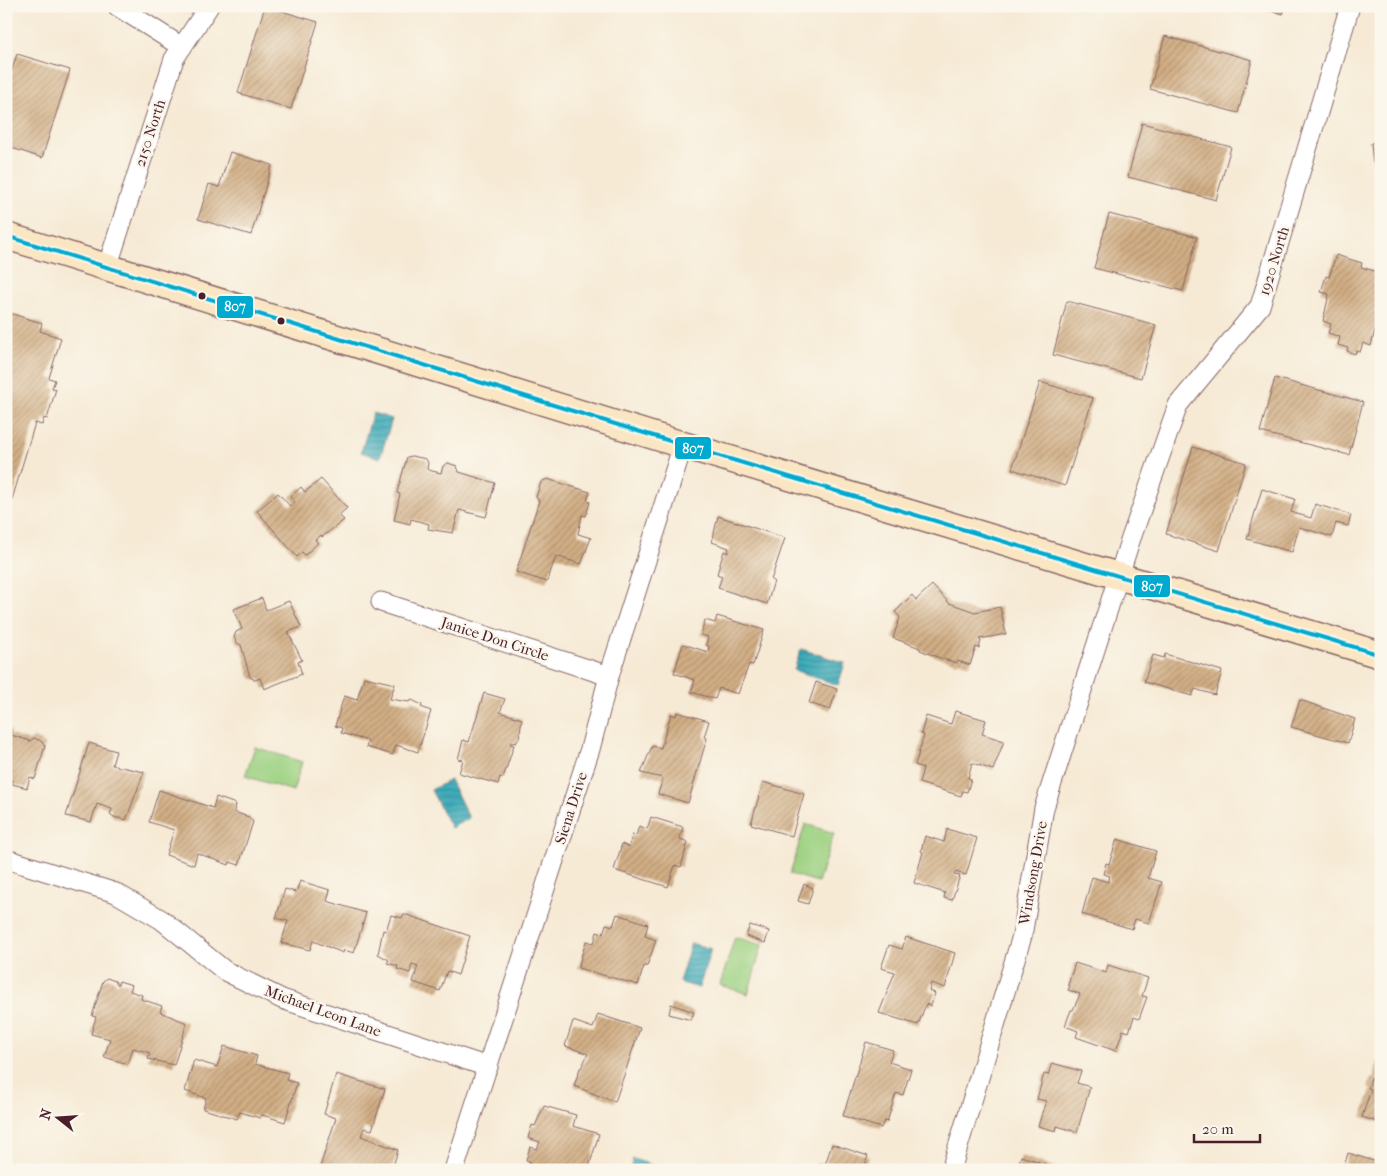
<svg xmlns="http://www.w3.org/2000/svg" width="1387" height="1176" font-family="'IM FELL French Canon',serif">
<defs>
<pattern id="water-rules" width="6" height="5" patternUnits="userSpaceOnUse" patternTransform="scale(1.25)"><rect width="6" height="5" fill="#3baab9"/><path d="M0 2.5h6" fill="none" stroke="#348a97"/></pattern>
<pattern id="building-hatch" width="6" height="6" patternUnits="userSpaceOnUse" patternTransform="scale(1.25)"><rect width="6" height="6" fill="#d2af85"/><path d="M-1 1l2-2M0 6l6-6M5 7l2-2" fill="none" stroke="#ac8e6d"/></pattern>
</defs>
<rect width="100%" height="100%" fill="#fbf7ec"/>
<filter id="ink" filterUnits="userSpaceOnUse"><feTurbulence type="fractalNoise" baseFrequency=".02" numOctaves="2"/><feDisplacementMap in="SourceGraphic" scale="10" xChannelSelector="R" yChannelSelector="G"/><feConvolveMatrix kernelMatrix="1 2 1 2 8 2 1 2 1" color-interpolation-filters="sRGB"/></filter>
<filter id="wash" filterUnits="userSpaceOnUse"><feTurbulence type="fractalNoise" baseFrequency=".0096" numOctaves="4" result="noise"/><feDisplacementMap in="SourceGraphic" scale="20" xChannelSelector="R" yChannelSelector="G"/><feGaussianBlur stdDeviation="1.12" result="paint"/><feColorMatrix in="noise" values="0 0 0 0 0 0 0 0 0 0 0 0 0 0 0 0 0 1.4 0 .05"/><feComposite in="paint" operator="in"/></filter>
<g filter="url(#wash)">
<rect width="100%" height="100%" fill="#f6ead5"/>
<!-- grass -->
<g fill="#9ed283" stroke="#747857">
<path d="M255,747l47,15 -9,29 -48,-15z"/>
<path d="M805,824l29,9 -16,49 -28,-8z"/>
<path d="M735,937l27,8 -14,49 -28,-9z"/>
</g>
<!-- water -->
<g fill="url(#water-rules)" stroke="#426472">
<path d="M373,413l19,6 -12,39 -19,-6z"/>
<path d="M801,649l44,14 -7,22 -44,-15z"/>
<path d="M450,780l19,38 -18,10 -20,-38z"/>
<path d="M691,943l20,6 -12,39 -20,-6z"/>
<path d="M633,1159l19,6 -2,5h-20z"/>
</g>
<g id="blocks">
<!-- building -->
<g fill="url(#building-hatch)">
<path d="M265,6l53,16 -27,87 -53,-16z"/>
<path d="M1256,6h29l-2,8z"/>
<path d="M1165,36l87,24 -14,53 -88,-24z"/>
<path d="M17,54l53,16 -28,88 -36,-12v-58z"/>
<path d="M1142,123l89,24 -15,53 -88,-23z"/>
<path d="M1381,142v18l-8,2 -2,-19z"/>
<path d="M230,152l42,13 -21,70 -53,-16 11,-35 10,3z"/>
<path d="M1109,214l88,23 -14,54 -89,-23z"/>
<path d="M1336,255l26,8 -1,4 20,6v59l-6,-2 -4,16 -8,-3 -3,9 -4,-1 -1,3 -8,-3 1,-3 -10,-3 2,-8 -12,-4 3,-9 -8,-3 6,-27 -8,-2 5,-16 3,1z"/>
<path d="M1067,301l89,24 -15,53 -88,-23z"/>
<path d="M6,312l36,11 -2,8 21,7 -12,40 6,2 -3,8 4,1 -9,30 -3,-1 -2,7 -7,-2 -28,93z"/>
<path d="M1275,378l88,24 -14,53 -89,-23z"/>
<path d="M1040,382l53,16 -28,88 -53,-17z"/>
<path d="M1193,447l53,16 -27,88 -53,-17z"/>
<path d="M412,456l14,3 2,4 -1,6 5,2 9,2 2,-7 5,-3 9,3 2,6 36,11 -9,34 -27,-7 -6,23 -25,-4 1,-5 -18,-5 -1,5 -16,-4 6,-26 -3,-1 10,-36z"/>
<path d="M321,479l26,29 -8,7 5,5 -22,17 -1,-2 -6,5 3,3 -13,12 -3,-3 -5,5 -40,-46 21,-18 12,13 5,-4 -5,-5 11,-10 4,5z"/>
<path d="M547,479l43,13 -3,8 3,2 -4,14 -4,-1 -4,19 13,4 -10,26 -25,-8 -9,26 -31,-10 23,-71 -3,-4 5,-15z"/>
<path d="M1262,489l33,10 -4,13 20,6 4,-14 36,11 -3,11 -12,-3 -4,14 -33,-10 -7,25 -45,-13z"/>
<path d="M718,516l67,22 -14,42 3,1 -7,23 -49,-16 4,-12 -5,-2 7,-23 4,2 1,-5 -17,-6z"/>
<path d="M932,585l17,18 26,9 25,-5 6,27 -27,5 2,2 -2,7 -3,-1 -6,18 -12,-4 -1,2 -17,-5 -20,-8v-2l-27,-10 7,-21 -5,-5 17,-17 4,5z"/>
<path d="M262,598l4,12 23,-9 12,26 -13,5 14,28 -4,2 4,12 -38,15 -4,-11 -5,2 -5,-3 -9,-32 -4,-2 -3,-6 2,-5 6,-3 -8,-20z"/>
<path d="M717,616l47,14 -11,35 -4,-1 -11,30 -19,-6 -4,11 -24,-7 4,-12 -21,-7 9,-29 25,8 1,-6 -3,-1 2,-8 -7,-2 4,-15 10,3z"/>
<path d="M1165,654l57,17 -7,24 -20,-6 -3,7 -48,-14 9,-27 11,3z"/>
<path d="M364,677l31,7 -5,15 19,3 3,-2 10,5 -1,2 10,4 -13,41 -22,-7 -3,10 -27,-8 2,-6 -27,-8 1,-5 -7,-2 9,-30 13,4z"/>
<path d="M816,682l21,7 -7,21 -21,-7z"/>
<path d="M484,693l21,6 -5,13 22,7 -3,19 -3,5 -5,-1 -1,2 4,1 -11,33 -3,-1 -2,7 -39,-11 4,-13 -5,-1 5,-19 6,2z"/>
<path d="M1300,700l55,19 -7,24 -57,-16z"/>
<path d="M955,711l31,9 -4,14 22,7 -11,29 -21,-7 -4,15 3,1 -4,13 -4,-1 -2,5 -42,-13 4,-15 -8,-3 9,-30 -3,-1 5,-18 25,8z"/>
<path d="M677,712l32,9 -5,16 3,1 -19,65 -30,-9 5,-16 -22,-5 11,-27 9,2 10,-34 5,2z"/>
<path d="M6,729l4,1 1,5 19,6 4,-3 7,3 4,5 -10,33 -5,-2 -3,11 -15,-4 1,-3 -7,-2z"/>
<path d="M89,743l27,8 -4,14 32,7 -18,48 -12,-3 -4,-3 2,-5 -15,-5 -6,18 -25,-6z"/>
<path d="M763,782l41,12 -12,42 -41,-12z"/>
<path d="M159,790l54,18 3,-11 20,7 -2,8 15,5 4,5 -14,43 -9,-3 -1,3 -32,-12 -3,12 -28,-10 8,-25 -25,-8z"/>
<path d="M651,817l32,10 -3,12 8,3 -7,25 -6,-2 -7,22 -54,-17 8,-26 7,3 3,-12 4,1 3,-10 8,3z"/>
<path d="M947,829l30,9 -11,37 -11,-3 -1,3 6,1 -8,24 -8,-2 1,-5 -31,-10 9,-31 -2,-1 4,-15 19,6z"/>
<path d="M1117,839l39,12 -8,27 14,4 -13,41 -14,-4 -3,10 -50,-15 10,-37 16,5 2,-6 -7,-2 3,-11 3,1z"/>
<path d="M300,881l30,9 -3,11 39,12 -12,40 -10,-3 -1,3 -30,-12 -3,9 -29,-7 7,-22 -12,-3 9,-29 11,3z"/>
<path d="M804,884l9,4 -5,16 -10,-3z"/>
<path d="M617,914l31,10 -3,12 11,4 -9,26h-3l-6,19 -60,-17 8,-27 8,2 3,-11 6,2 3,-10 7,2z"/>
<path d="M391,915l11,3 1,-3h4l63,21 -12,39 -11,-4 -7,20 -27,-9 5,-16 -6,-2 -2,9 -13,-4 1,-3 -11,-3 2,-3 -11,-6 5,-24 3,1z"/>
<path d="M750,925l19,6 -4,12 -19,-7z"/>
<path d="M906,937l49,16 -10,35 -14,-5 -2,8 6,2 -4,13 -5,-2 -8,21 -39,-12 16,-41 -14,-4 8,-23 13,4z"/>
<path d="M1075,963l31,10 2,-8 40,13 -6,18 5,1 -8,22 -5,-2 -5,15 -6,-2 -7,21 -40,-14 2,-6 -13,-5 6,-16h2l7,-16 -12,-4 2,-4 -2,-1z"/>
<path d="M107,978l8,3 3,4 1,-4 13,4 -2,6 12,4 -1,4 21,7 -2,6 27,11 -13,42 -26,-6 2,-6 -17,-5 -5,16 -24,-7 6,-18 -19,-5 5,-17 -4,-1 11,-35z"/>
<path d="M671,1004l23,8 -3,8 -22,-6z"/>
<path d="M598,1014l42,14 -25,74 -41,-16 6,-18h1l7,-14 -23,-8 8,-25 20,7z"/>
<path d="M866,1042l27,8 -4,12 22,7 -8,26 -7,-2 -9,29 -3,-1 -3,7 -38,-12z"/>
<path d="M224,1046l33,10 -2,8 33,9 -2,7 11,3 -12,39 -23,-7 -2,3 -20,-6 -3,7 -34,-10 3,-11 -21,-7 9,-31 23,7z"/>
<path d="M1380,1056h1v67l-19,-6 9,-28 -3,-1 3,-10 2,1z"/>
<path d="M1052,1063l29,8 -4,12 13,4 -13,45 -20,-6 -1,5 -18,-5 8,-25 -9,-2 7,-25 4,1z"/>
<path d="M336,1074l49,15 -13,41 -8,-2 -3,8 37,14 -6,20h-73l17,-52 -12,-4z"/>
<path d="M544,1106l32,9 -3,11 26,8 -11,36h-61l3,-9 -4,-1 4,-13 7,2 3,-7 -12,-4 4,-13 3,1z"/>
<path d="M832,1144l36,12 -4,12 4,2h-50l2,-7 5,2z"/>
<path d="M1348,1153l32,10 -1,4 2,3h-38z"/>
<path d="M1021,1156l40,13v1h-44z"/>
</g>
</g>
</g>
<g filter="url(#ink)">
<use href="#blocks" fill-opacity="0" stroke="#866666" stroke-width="1"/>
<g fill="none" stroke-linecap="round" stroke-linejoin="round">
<defs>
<g id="minor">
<path d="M117,6l65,41"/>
<path d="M107,268l67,-209 35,-53"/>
<path d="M381,602l228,74"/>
<path d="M6,859l110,34 46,27 63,51 57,28 206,68"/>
<path d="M454,1170l136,-421 19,-73 74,-231"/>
<path d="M951,1170l71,-234 22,-128 85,-264 49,-139 82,-99 90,-300"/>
</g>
<path id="secondary" d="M6,236l677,209 698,210"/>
</defs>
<!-- minor casing -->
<use href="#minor" stroke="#866666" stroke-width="21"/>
<!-- secondary casing -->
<use href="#secondary" stroke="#866666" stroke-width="29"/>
<!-- minor -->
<use href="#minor" stroke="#fff" stroke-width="19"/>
<!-- secondary -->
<use href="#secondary" stroke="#fbe6c4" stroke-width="26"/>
<defs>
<path id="bus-1" d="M6,236l677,209 698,210"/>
</defs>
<!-- bus-1 casing -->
<use href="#bus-1" stroke="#fbf7ec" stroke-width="8"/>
<!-- bus-1 -->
<use href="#bus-1" stroke="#00a9ce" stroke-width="4"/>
</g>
</g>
<!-- markers -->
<g fill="#4a1f2b" stroke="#fbf7ec" stroke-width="2">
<circle cx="202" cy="296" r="4.5"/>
<circle cx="281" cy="321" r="4.5"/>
</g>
<g text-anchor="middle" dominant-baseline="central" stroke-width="5" stroke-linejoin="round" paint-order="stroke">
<!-- street labels -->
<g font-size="15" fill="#4a1f2b" stroke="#fbf7ec">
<text transform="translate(150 133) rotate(-72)">2150 North</text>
<text transform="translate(1274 261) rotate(-73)">1920 North</text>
<text transform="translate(495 639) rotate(18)">Janice Don Circle</text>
<text transform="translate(571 808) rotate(-72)">Siena Drive</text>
<text transform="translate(1033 873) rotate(-80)">Windsong Drive</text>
<text transform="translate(323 1011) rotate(20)">Michael Leon Lane</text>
</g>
</g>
<g stroke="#fbf7ec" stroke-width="2">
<rect x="216" y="295" width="38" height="24" rx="5" fill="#00a9ce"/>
<rect x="674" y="436" width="38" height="24" rx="5" fill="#00a9ce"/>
<rect x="1133" y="574" width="38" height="24" rx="5" fill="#00a9ce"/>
</g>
<g font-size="14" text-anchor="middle" font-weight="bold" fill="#fff">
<text x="235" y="311">807</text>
<text x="693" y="453">807</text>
<text x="1152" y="591">807</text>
</g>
<!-- margin -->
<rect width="1387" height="1176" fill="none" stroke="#fbf7ec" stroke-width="25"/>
<!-- north arrow -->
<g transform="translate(58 1118) rotate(287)" stroke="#fbf7ec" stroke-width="4" paint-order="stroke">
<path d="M0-4L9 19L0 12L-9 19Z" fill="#4a1f2b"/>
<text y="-8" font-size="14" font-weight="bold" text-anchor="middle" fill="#4a1f2b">N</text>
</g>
<!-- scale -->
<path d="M1194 1134v8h66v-8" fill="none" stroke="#4a1f2b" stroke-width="2.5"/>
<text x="1202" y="1134" font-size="15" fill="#4a1f2b" stroke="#fbf7ec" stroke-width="4" paint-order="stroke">20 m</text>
</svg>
